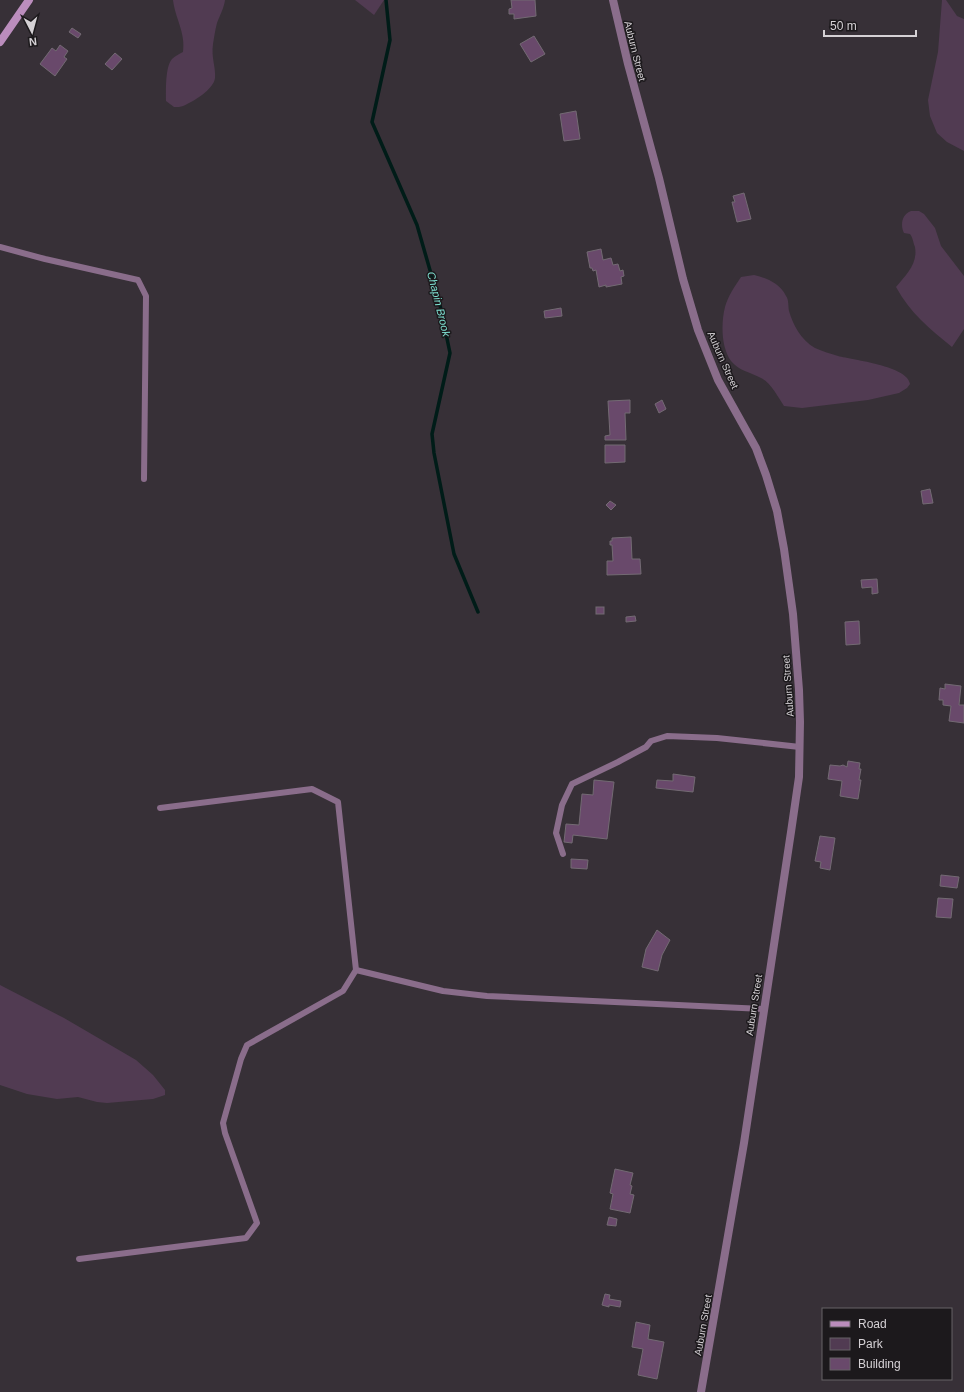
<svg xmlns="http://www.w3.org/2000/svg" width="964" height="1392" font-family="Helvetica,sans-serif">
<rect width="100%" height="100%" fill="#373037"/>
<!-- green -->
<g fill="#513b52">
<path d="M173,0h52c-1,8 -5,15 -8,23 -2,7 -3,15 -4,21 -2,14 3,23 2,34 -1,11 -22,24 -32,28 -2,1 -6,1 -9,1l-8,-6c0,-10 -1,-34 6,-42 3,-3 7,-5 11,-7 3,-19 -8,-34 -10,-52z"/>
<path d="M355,0h29l-10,15z"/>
<path d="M942,0h4l11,16 7,3v132l-17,-9 -10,-9 -7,-17 -2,-16 10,-48z"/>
<path d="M911,211h8l5,3 11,14 6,18 23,30v53l-12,18c-22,-18 -42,-34 -56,-60 10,-12 22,-23 19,-40 -2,-5 -2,-9 -5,-13l-6,-1c-4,-8 -2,-19 7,-22z"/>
<path d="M754,275c12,3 26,8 32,21 3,4 2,10 3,15 4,14 12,29 26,37 7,3 16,6 23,8 15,4 70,10 72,28l-3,4 -8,5 -31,7 -66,8 -18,-2c-6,-9 -13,-23 -23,-28 -11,-6 -22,-7 -30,-17 -10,-14 -10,-38 -6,-54 3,-11 10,-21 16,-30z"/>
<path d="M0,985l64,33 72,42 17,15 12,15v5l-12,4 -46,4 -10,-1 -19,-5 -21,2 -30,-5 -27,-9z"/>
</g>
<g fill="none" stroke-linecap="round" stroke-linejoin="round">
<!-- stream -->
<path stroke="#001c18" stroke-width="3.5" d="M386,0l4,40 -18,82 45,103 23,80 10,48 -18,81 2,19 20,101 24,58"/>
</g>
<!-- building -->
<g fill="#69496b" stroke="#736a73">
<path d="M511,0h24l1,16 -22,3v-5h-5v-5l3,-1z"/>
<path d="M72,28l9,6 -3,4 -9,-6z"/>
<path d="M534,36l11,18 -14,8 -11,-18z"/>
<path d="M60,45l8,6 -4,6 3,2 -12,17 -15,-12 12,-16 4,3z"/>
<path d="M115,53l7,6 -10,11 -7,-6z"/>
<path d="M576,111l4,28 -16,2 -4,-27z"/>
<path d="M744,193l7,26 -14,3 -5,-20h3l-2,-6z"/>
<path d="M601,249l2,11 8,-2 2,7 5,-1 2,7 3,-1 1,6 -3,1 1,7 -16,3v-2l-7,2 -3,-17 -3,1 -1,-3h-2l-3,-16z"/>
<path d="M561,308l1,8 -17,2 -1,-7z"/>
<path d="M630,400v13h-5l1,27h-21v-4l5,-1 -2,-34z"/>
<path d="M662,400l4,9 -7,4 -4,-9z"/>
<path d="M605,445h20v17l-20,1z"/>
<path d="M930,489l3,14 -10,1 -2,-13z"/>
<path d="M610,501l6,4 -5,5 -5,-5z"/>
<path d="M631,537l1,22h8l1,15 -34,1v-14h6l-1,-16h-2v-4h2v-3z"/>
<path d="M877,579l1,14 -6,1v-7l-10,1 -1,-8z"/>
<rect x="596" y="607" width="8" height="7"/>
<path d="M635,616l1,5 -10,1v-5z"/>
<path d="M859,621l1,23 -14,1 -1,-23z"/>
<path d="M945,684l16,2 -2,19h5v18l-15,-2 2,-15 -8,-1v-5h-4l1,-12 5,1z"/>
<path d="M848,761l12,2 -1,6h2l-2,11h2l-3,19 -18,-3 2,-15 -14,-2 2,-14 10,1 3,-1 4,2z"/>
<path d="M673,774l22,3 -2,15 -37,-4 1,-8 16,1z"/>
<path d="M594,780l20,2 -7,57 -34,-4 -1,8 -8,-1 2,-18 13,1 3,-31 11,1z"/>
<path d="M820,836l15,2 -5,32 -10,-2 1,-6 -6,-1z"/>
<path d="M571,859l17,1 -1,9 -16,-1z"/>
<path d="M941,875l18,2 -2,11 -17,-2z"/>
<path d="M938,898l15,1 -2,19 -15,-1z"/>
<path d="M657,930l13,10 -8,15 -4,16 -16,-4 4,-18z"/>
<path d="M615,1169l18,4 -3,12 2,1 -2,8 4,1 -4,18 -20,-4 3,-15 -3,-1z"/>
<path d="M609,1217l8,2 -1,7 -9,-1z"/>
<path d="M605,1294l5,1 -1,4 12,2 -1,6 -11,-2v2l-7,-2z"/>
<path d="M636,1322l14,3 -2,14 16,3 -7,37 -19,-4 5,-26 -11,-2z"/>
</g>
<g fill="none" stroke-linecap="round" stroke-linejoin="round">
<!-- service -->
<g stroke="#8a6d8b" stroke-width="6">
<path d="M0,247l45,12 93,21 8,16 -2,183"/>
<path d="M160,808l152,-19 26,13 18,168 87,21 44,5 276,13"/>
<path d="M563,854l-7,-21 6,-28 10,-21 46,-22 28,-15 5,-6 16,-5 50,2 83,9"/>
<path d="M79,1259l167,-21 11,-15 -32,-90 -2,-10 18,-64 6,-14 96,-54 13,-21"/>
</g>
<!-- tertiary -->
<path stroke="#8a6d8b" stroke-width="8" d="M613,0l15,64 31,114 24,101 15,51 20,50 38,68 10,27 11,36 7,38 9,65 6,76 1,32 -1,55 -8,55 -47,311 -43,249"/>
<!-- secondary -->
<path stroke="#bb8dbd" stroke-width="8" d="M0,42l29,-42"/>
</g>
<g text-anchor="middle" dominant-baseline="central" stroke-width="3" stroke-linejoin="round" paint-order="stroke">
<!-- street labels -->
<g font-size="10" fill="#d5d1d5" stroke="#1c191c">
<text transform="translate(635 51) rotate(76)">Auburn Street</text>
<text transform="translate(723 360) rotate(66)">Auburn Street</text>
<text transform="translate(788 686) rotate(-94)">Auburn Street</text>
<text transform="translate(754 1005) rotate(-81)">Auburn Street</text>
<text transform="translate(703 1325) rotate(-80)">Auburn Street</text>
</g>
<!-- water labels -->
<g font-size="11" font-style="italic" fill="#7ee0d1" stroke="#1c191c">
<text transform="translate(439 304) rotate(76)">Chapin Brook</text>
</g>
</g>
<!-- legend -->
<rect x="822" y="1308" width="130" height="72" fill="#1c191c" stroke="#666366"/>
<rect x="830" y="1321" width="20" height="6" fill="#bb8dbd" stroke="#666366"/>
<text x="858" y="1328" font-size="12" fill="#d5d1d5">Road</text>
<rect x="830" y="1338" width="20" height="12" fill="#513b52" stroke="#666366"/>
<text x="858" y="1348" font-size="12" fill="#d5d1d5">Park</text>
<rect x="830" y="1358" width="20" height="12" fill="#69496b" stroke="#666366"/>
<text x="858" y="1368" font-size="12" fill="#d5d1d5">Building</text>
<!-- north arrow -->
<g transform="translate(32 32) rotate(174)" stroke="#1c191c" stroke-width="3" paint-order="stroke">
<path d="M0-3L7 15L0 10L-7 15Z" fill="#d5d1d5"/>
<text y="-6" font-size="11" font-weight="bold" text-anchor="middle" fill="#d5d1d5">N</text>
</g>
<!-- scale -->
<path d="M824 30v6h92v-6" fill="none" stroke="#d5d1d5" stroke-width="2"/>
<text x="830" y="30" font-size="12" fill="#d5d1d5" stroke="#1c191c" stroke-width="3" paint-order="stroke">50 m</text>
</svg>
